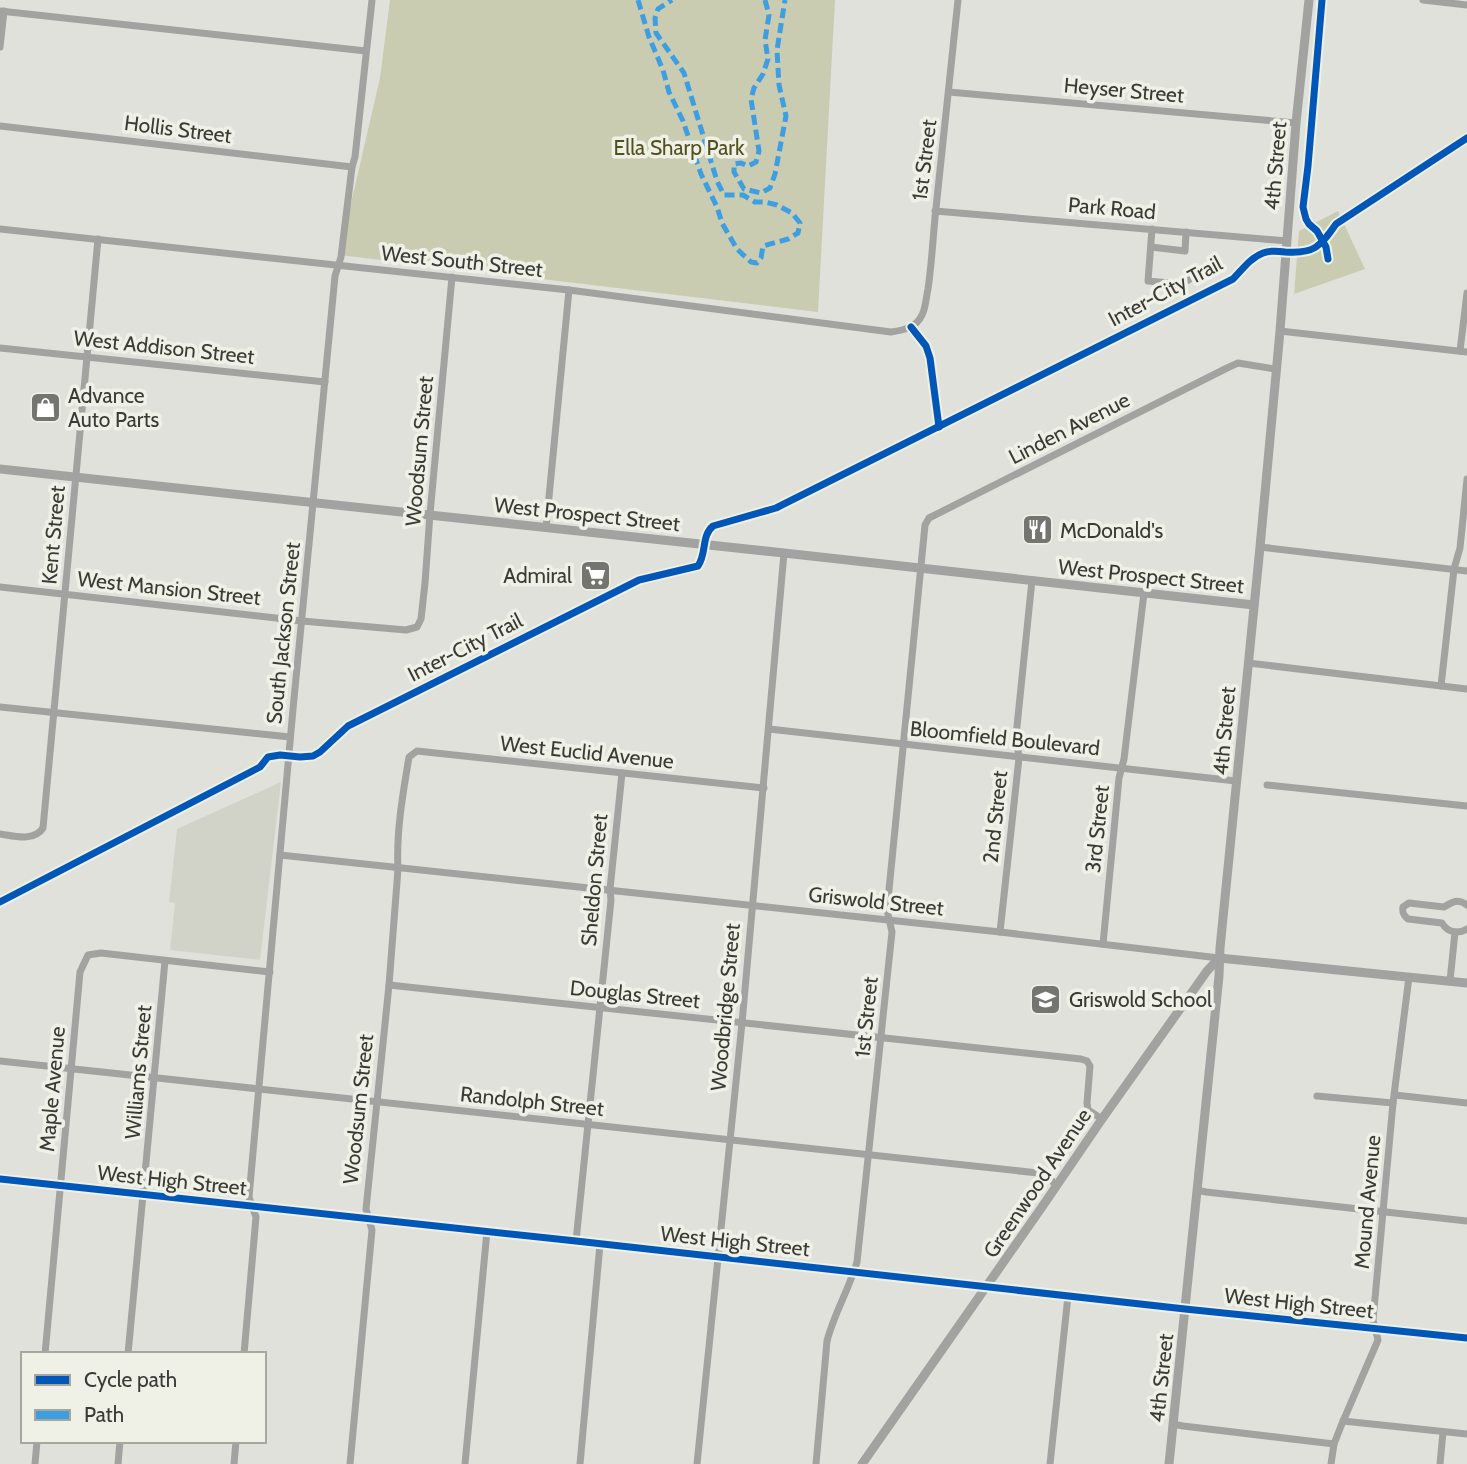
<svg xmlns="http://www.w3.org/2000/svg" width="1467" height="1464" font-family="Cabin,sans-serif">
<rect width="100%" height="100%" fill="#e0e1db"/>
<!-- built -->
<path fill="#d2d3c8" d="M281,782l-21,178 -90,-10 5,-47 -6,-1 8,-73z"/>
<!-- green -->
<g fill="#caccb1">
<path d="M390,0h445l-17,312 -479,-57 41,-177z"/>
<path d="M1338,211l27,58 -71,25 5,-63z"/>
</g>
<g fill="none" stroke-linecap="round" stroke-linejoin="round">
<!-- minor -->
<g stroke="#a2a2a0" stroke-width="7">
<path d="M1423,0l44,5"/>
<path d="M0,11l366,40"/>
<path d="M0,47l4,-36"/>
<path d="M949,92l347,31"/>
<path d="M0,126l352,41"/>
<path d="M935,211l352,30"/>
<path d="M0,229l569,61 322,42c13,-2 25,-4 31,-17 4,-8 4,-18 6,-26 4,-27 5,-54 8,-81 7,-69 15,-138 22,-208"/>
<path d="M1152,229l-4,52 33,3 15,-8"/>
<path d="M1151,247l34,4 1,-19"/>
<path d="M1280,331l187,21"/>
<path d="M0,348l325,34"/>
<path d="M1460,351l7,-58"/>
<path d="M546,528l23,-238"/>
<path d="M1260,547l207,24"/>
<path d="M0,587l302,34 104,9 11,-3 4,-8 4,-36 5,-69 22,-237"/>
<path d="M1248,663l219,26"/>
<path d="M1441,686l13,-117 6,-21 7,-69"/>
<path d="M0,707l290,30"/>
<path d="M769,729l467,52"/>
<path d="M1267,785l200,21"/>
<path d="M0,834c14,2 34,8 43,-6l55,-589"/>
<path d="M280,855l720,77 219,26"/>
<path d="M1467,905c-9,-7 -15,-3 -23,2l-35,-4 -6,4c-1,5 0,8 5,12l34,4c6,10 16,11 25,6"/>
<path d="M1000,932l19,-174 -3,-22 16,-156"/>
<path d="M1103,944l16,-166 5,-19 20,-166"/>
<path d="M1450,981l5,-49"/>
<path d="M389,985l692,74 6,2 3,5 -3,37 1,7 14,9"/>
<path d="M0,1061l1038,112 12,5 6,8"/>
<path d="M1395,1095l72,8"/>
<path d="M1317,1096l76,7"/>
<path d="M1197,1190l9,2 261,29"/>
<path d="M576,1241l35,-341 -1,-11 12,-116"/>
<path d="M45,1354l35,-382 8,-17 13,-2 169,19"/>
<path d="M128,1354l37,-393"/>
<path d="M244,1354l12,-137 -7,-20 44,-488 42,-433 6,-19 11,-90 3,-10 17,-157"/>
<path d="M1343,1421l124,13"/>
<path d="M1173,1424l10,2 151,18"/>
<path d="M35,1464l2,-23"/>
<path d="M118,1464l2,-23"/>
<path d="M234,1464l2,-23"/>
<path d="M350,1464l22,-234 -6,-21 23,-224 9,-116c-2,-37 5,-76 11,-112l8,-6 347,37"/>
<path d="M465,1464l22,-233"/>
<path d="M580,1464l20,-220"/>
<path d="M697,1464l45,-441 42,-470"/>
<path d="M816,1464l11,-123c7,-27 22,-52 30,-79l35,-330 -5,-22 38,-385 4,-7 298,-150 11,-5 37,6"/>
<path d="M1050,1464l18,-168"/>
<path d="M1331,1464l3,-20 7,-18 37,-86 -5,-20 20,-217 16,-126"/>
<path d="M1440,1464l3,-32"/>
</g>
<!-- tertiary -->
<g stroke="#a2a2a0" stroke-width="9">
<path d="M0,469l784,84 470,52"/>
<path d="M0,1179l576,62 609,68 282,29"/>
<path d="M862,1464l180,-257 60,-88 105,-148 12,-13 248,25"/>
<path d="M1169,1464l50,-488 1,-28 40,-401 20,-216 16,-208 13,-123"/>
</g>
<!-- quiet -->
<g stroke="#3e9ee2" stroke-width="5" stroke-dasharray="10 5" stroke-linecap="butt">
<path d="M638,0l11,37 14,33 6,22 14,29 18,53 16,33 5,16 15,26 14,13 6,1 4,-5 2,-12 25,-7 10,-6 2,-10 -8,-10 -15,-8 -12,-3h-10l-12,-7h-19l-7,-14 -33,-108 -28,-40 -1,-15 3,-9 14,-9"/>
<path d="M765,0l4,15 -4,25 3,19 -5,15 -9,14 -3,11 8,52 -3,11 -8,4 -7,-3 -7,1v8l10,17 17,4 9,-5 5,-14 11,-58 -7,-31 -2,-35 8,-50"/>
</g>
<defs>
<g id="cycleway">
<path d="M1322,0l-14,166 -5,41 3,12 3,5 8,7 9,16 2,12"/>
<path d="M911,327l15,19 4,12 9,69"/>
<path d="M0,902l260,-135 8,-10 12,-2 20,2 13,-1 7,-4 28,-26 291,-146 59,-14c9,-13 3,-30 15,-40l63,-18 457,-229c9,-9 17,-21 30,-26 7,-3 15,-2 22,-1 29,2 35,-5 51,-28l131,-86"/>
<path d="M0,1179l576,62 609,68 282,29"/>
</g>
</defs>
<!-- cycleway casing -->
<use href="#cycleway" stroke="#eff0e6" stroke-width="11"/>
<!-- cycleway -->
<use href="#cycleway" stroke="#0057b8" stroke-width="7"/>
</g>
<!-- icons -->
<defs>
<symbol id="shop-square" viewBox="-11 -11 22 22"><rect x="-9" y="-9" width="18" height="18" rx="4" fill="#747470" stroke="#eff0e6"/><path d="M-5-2.5h2.3a2.7 3.5 0 0 1 5.4 0H5L5.5 6h-11ZM-1.5-2.5h3a1.5 2.3 0 0 0-3 0Z" fill="#fff"/></symbol>
<symbol id="restaurant-square" viewBox="-11 -11 22 22"><rect x="-9" y="-9" width="18" height="18" rx="4" fill="#747470" stroke="#eff0e6"/><path d="M-5-6h1v4h1v-4h1v4h1v-4h1v5L-1.5 .5V6h-2V.5L-5-1ZM5-6V6H3V1.5H1.5Q1.5-4 5-6Z" fill="#fff"/></symbol>
<symbol id="supermarket-square" viewBox="-11 -11 22 22"><rect x="-9" y="-9" width="18" height="18" rx="4" fill="#747470" stroke="#eff0e6"/><path d="M-6-5.5h2.5l.6 2H6L4.5 2H-2.5L-4.4-4H-6ZM-1.5 3.2a1.3 1.3 0 1 0 .1 0ZM3 3.2a1.3 1.3 0 1 0 .1 0Z" fill="#fff"/></symbol>
<symbol id="school-square" viewBox="-11 -11 22 22"><rect x="-9" y="-9" width="18" height="18" rx="4" fill="#747470" stroke="#eff0e6"/><path d="M0-5L7-2L0 1L-7-2ZM-4 1L0 2.5L4 1V4Q0 6-4 4Z" fill="#fff"/></symbol>
</defs>
<g fill-rule="evenodd">
<use href="#shop-square" x="28" y="390" width="35" height="35"/>
<use href="#restaurant-square" x="1020" y="512" width="35" height="35"/>
<use href="#supermarket-square" x="578" y="558" width="35" height="35"/>
<use href="#school-square" x="1028" y="982" width="35" height="35"/>
</g>
<g text-anchor="middle" dominant-baseline="central" stroke-width="7" stroke-linejoin="round" paint-order="stroke">
<!-- street labels -->
<g font-size="21" fill="#3a3a36" stroke="#eff0e6">
<text transform="translate(1124 90) rotate(5)">Heyser Street</text>
<text transform="translate(178 129) rotate(7)">Hollis Street</text>
<text transform="translate(924 160) rotate(-83)">1st Street</text>
<text transform="translate(1275 166) rotate(-85)">4th Street</text>
<text transform="translate(1112 208) rotate(5)">Park Road</text>
<text transform="translate(462 261) rotate(6)">West South Street</text>
<text transform="translate(1165 291) rotate(-28)">Inter-City Trail</text>
<text transform="translate(164 347) rotate(6)">West Addison Street</text>
<text transform="translate(1069 428) rotate(-27)">Linden Avenue</text>
<text transform="translate(419 451) rotate(-85)">Woodsum Street</text>
<text transform="translate(587 514) rotate(6)">West Prospect Street</text>
<text transform="translate(53 535) rotate(-85)">Kent Street</text>
<text transform="translate(1151 576) rotate(6)">West Prospect Street</text>
<text transform="translate(169 588) rotate(6)">West Mansion Street</text>
<text transform="translate(283 633) rotate(-84)">South Jackson Street</text>
<text transform="translate(465 647) rotate(-27)">Inter-City Trail</text>
<text transform="translate(1224 731) rotate(-85)">4th Street</text>
<text transform="translate(1005 738) rotate(6)">Bloomfield Boulevard</text>
<text transform="translate(587 752) rotate(6)">West Euclid Avenue</text>
<text transform="translate(995 817) rotate(-84)">2nd Street</text>
<text transform="translate(1097 829) rotate(-84)">3rd Street</text>
<text transform="translate(594 880) rotate(-85)">Sheldon Street</text>
<text transform="translate(876 901) rotate(6)">Griswold Street</text>
<text transform="translate(635 994) rotate(6)">Douglas Street</text>
<text transform="translate(725 1007) rotate(-85)">Woodbridge Street</text>
<text transform="translate(866 1017) rotate(-84)">1st Street</text>
<text transform="translate(138 1072) rotate(-85)">Williams Street</text>
<text transform="translate(52 1089) rotate(-85)">Maple Avenue</text>
<text transform="translate(532 1101) rotate(6)">Randolph Street</text>
<text transform="translate(358 1109) rotate(-84)">Woodsum Street</text>
<text transform="translate(172 1180) rotate(6)">West High Street</text>
<text transform="translate(1037 1183) rotate(-56)">Greenwood Avenue</text>
<text transform="translate(1367 1202) rotate(-85)">Mound Avenue</text>
<text transform="translate(735 1241) rotate(6)">West High Street</text>
<text transform="translate(1299 1303) rotate(6)">West High Street</text>
<text transform="translate(1161 1378) rotate(-84)">4th Street</text>
</g>
<!-- park labels -->
<g font-size="21" fill="#50511e" stroke="#eff0e6">
<text x="679" y="147">Ella Sharp Park</text>
</g>
<!-- poi labels -->
<g font-size="21" fill="#3a3a36" stroke="#eff0e6" text-anchor="start">
<text x="68" y="395">Advance<tspan x="68" dy="24">Auto Parts</tspan></text>
<text x="1060" y="530">McDonald's</text>
<text x="572" y="575" text-anchor="end">Admiral</text>
<text x="1069" y="999">Griswold School</text>
</g>
</g>
<!-- legend -->
<rect x="21" y="1352" width="245" height="91" fill="#eff0e6" stroke="#a7a7a0" stroke-width="2"/>
<rect x="35" y="1375" width="35" height="10" fill="#0057b8" stroke="#a7a7a0" stroke-width="2"/>
<text x="84" y="1387" font-size="21" fill="#3a3a36">Cycle path</text>
<rect x="35" y="1410" width="35" height="10" fill="#3e9ee2" stroke="#a7a7a0" stroke-width="2"/>
<text x="84" y="1422" font-size="21" fill="#3a3a36">Path</text>
</svg>
